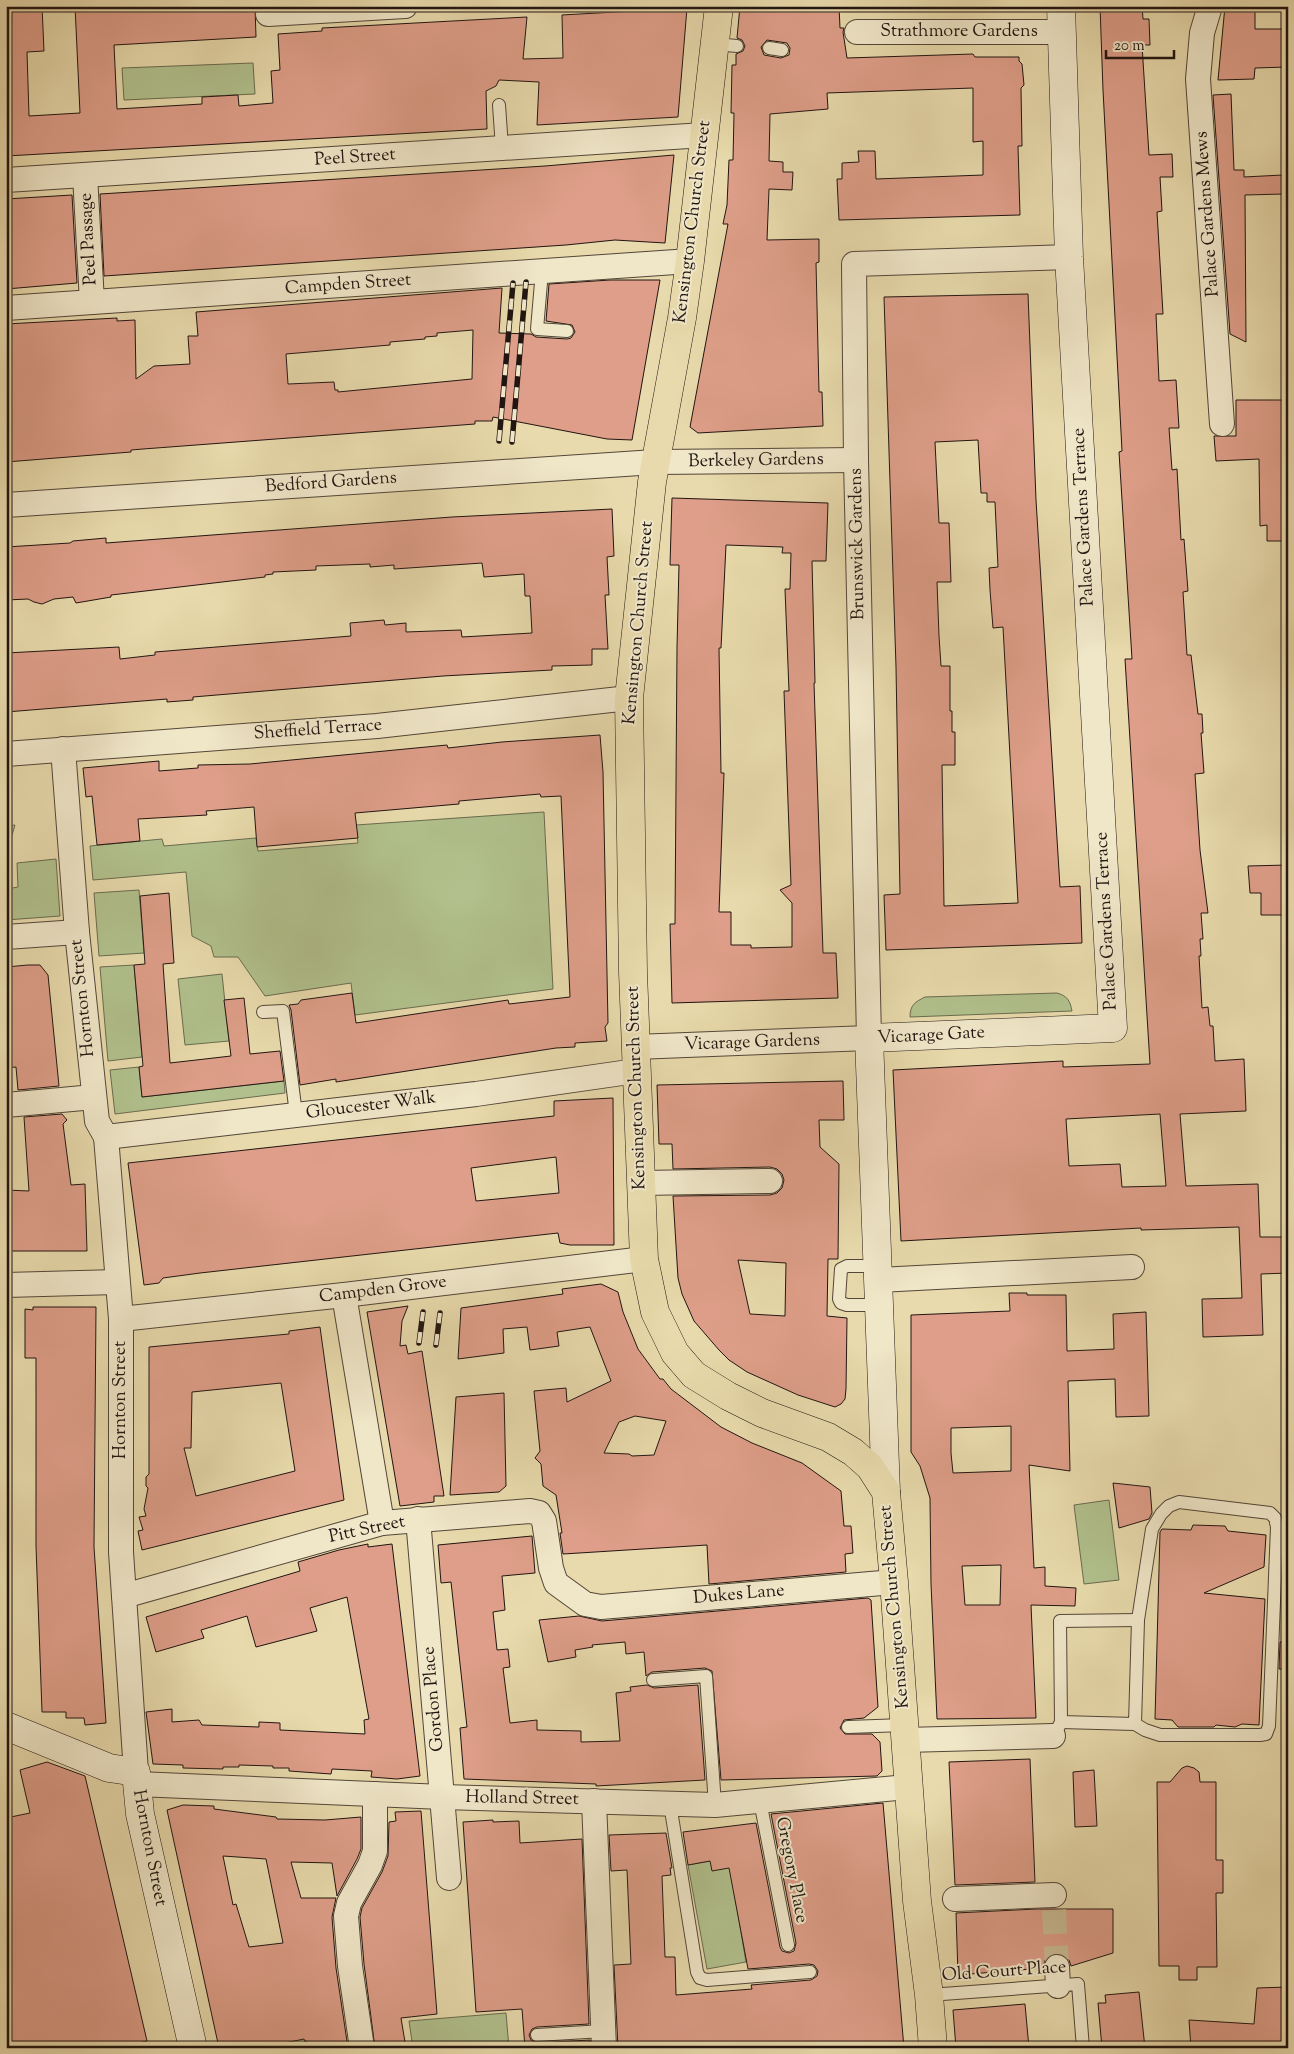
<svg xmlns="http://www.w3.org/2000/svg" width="1294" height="2054" font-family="'Sorts Mill Goudy',serif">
<rect width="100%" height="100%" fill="#e8daac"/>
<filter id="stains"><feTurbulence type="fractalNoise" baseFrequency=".004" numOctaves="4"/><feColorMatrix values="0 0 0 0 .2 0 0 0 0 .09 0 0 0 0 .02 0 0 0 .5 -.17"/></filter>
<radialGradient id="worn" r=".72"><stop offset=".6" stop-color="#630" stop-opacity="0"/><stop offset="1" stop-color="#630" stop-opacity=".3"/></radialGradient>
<!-- green -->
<g fill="#b1c18d" stroke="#696b4f">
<path d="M253,63l2,31 -131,6 -2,-32z"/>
<path d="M544,812l9,177 -198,26 -4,-32 -86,13 -27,-39h-24l-3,-11 -19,-10 -6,-64 -93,8 -3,-34 72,-7 2,7 92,-8 2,13 100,-8 -2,-18z"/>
<path d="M15,825l-9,31v-30z"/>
<path d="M56,859l4,57 -54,4v-31l12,-2 -1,-24z"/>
<path d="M139,890l5,63 -45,3 -5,-63z"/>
<path d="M134,965l8,92 -34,4 -8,-94z"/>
<path d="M222,974l7,67 -44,4 -7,-66z"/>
<path d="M1057,993c10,3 13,7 15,18l-162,6c0,-12 5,-15 15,-20z"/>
<path d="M139,1067l3,30 142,-16 1,12 -170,21 -5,-44z"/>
<path d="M1109,1500l10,80 -35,4 -10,-79z"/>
<path d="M710,1861l20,6 16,95 -39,7 -19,-104z"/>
<path d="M506,2013l3,35h-96l-4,-27z"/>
</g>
<!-- building -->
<g fill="#de9e89" stroke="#211511" fill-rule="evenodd">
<path d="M6,6h36l2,45 -17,1 2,64 51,-3 -5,-107h180l1,31 -142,8 3,64 85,-5v-7l36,-2 1,11 34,-3 -2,-32 9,-1 -2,-36 44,-3v-3l19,-1 186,-10 -4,42 40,-1 -1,-43 125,-7 -9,109 -141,8 2,-43 -40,-2 -3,6 -10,5 1,38 -481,27z"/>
<path d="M740,6h99l1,22h4l-1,4 4,26 126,-4 2,3h44v4l3,3 2,21 -3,3 1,58h-4l2,69 -181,5 -2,-41h5v-16l17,-1 -1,-11h17l1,28 107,-4v-34l-10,1v-54l-146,5 1,16 -58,5 -1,47 14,1v10h10l-1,18 -23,-1 -2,51 52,-1v23l-3,1 3,129h3l1,34 -125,7 -8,-6 38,-203h-5l4,-19 2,-45h4l1,-47h-3l1,-48h4v-11l7,-3 2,-5 -3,-6 -5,-2zM767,40l20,3 3,5 -1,7 -8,3 -17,-3 -3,-8z"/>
<path d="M1100,6h42l1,13h6l1,26h-8l7,110 23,-1 1,23h-13l2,34 -5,1 6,102h-7l3,67 17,-1 3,48h-10l3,42 5,-1 4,71 3,-1 4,52 -5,1 4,63h4l7,59h4l1,19h-2l3,40 -9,1 5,76 8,63h-7l2,26h-3l1,17h-2l3,52 6,-1 2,19h3l2,35 29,-2 2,52 -66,3 6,72 72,-2 2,53h28v36l-27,1 2,61 -60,2 -1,-38 40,-1 -3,-71 -98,3v-2l-240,13 -8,-171 170,-9v6l87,-3 -25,-405h7l-13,-207 3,-1 -19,-361zM1160,1114l6,72 -44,1 -2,-23 -51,2 -3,-47z"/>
<path d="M1225,6h30v23h33v38l-33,1 -1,11 -36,1z"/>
<path d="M1231,94l3,76h10v7l39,-2 1,19 -39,1 1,147 -16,-8 -17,-239z"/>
<path d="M674,155l-9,88 -50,-3 -49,5 -462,31 -4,-82 445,-28z"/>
<path d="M72,195l5,88 -71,6v-90z"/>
<path d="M610,280h50l-28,160 -25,-1 -114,-22 -1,4h-17v3l-332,25 -12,1v2l-125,10v-66h3l-3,-37v-35l111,-6v3l18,-1 1,59 18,-13 36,-2 -2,-28h10l-2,-24 306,-24 -3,45 32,1 5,3 31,2 4,-1 4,-6 -3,-7 -26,-4 3,-37zM473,330l-1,49 -134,13v-2h-3l-1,-8 -46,2 -2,-30 104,-9v-3l35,-3v-2l12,-1v-3z"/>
<path d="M1028,294l8,206 24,387 20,-1 2,57 -196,7 -2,-55 16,-1 -4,-227 -12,-370zM978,440l3,53h6v9h8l3,65 -9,1 1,22 3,38 10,-1 15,276 -74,3 -2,-141h13v-33h-3v-21h-2v-45h-9l-2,-30 -2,-54h14l-2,-59h-10l-4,-81z"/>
<path d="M1236,400h52v141h-21v-16l-7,1 -1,-67 -43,2 -2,-25h22z"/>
<path d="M672,498l156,5 -2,58h-14l3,122h-1l9,270h13l2,45 -166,5 -2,-79h5l2,-277 2,-82h-9zM726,545l57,2 -1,6h9l-1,36h-5l4,102h-5l7,194 -11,5 12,13v44l-41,1v-3h-20v-33h-12l5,-139h-3l-2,-125h2z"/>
<path d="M612,509l2,47 -7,1 2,38h-4l3,54h-16v16l-40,1v4l-109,6 -250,21v3l-26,2v-3l-161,13v-59l113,-6 1,12 35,-4v-3l196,-16 -1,-13 34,-3 1,5 21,-2v9l55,-2 1,7 70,-4 -2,-37h-5l-1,-22 -40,3 -2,-14 -88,6v-4l-24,2v-3l-54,2v4l-43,2v2l-8,1v2l-154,18v2l-35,6 -3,-6 -19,2 -12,5 -8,-2 -6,-3 -22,1v-53l64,-4 3,-2 33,-3v5l346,-26z"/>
<path d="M600,735l3,37 5,251 -3,4 2,14 -32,2v4l-19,1 -220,34v-3l-36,6 -9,-75 -2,-5 9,-1 3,-4 51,-7 4,30 152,-23 1,4 61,-7 -9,-201 -20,1 -1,-3 -81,7v3l-104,9 3,25 -101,9 -3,-40 -48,4 1,4 -69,4 2,22 -43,4 -5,-49 -6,1 -3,-29 76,-7v10l39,-3v-3l52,-1 197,-19 1,3 54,-6z"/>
<path d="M1288,865v50h-27v-22h-11l-2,-27z"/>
<path d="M169,893l5,70 -11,1 7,99 61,-7 -7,-56 20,-2 6,56 30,-3 4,30 -142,16 -3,-30 4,-1 -9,-101 11,-1 -5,-68z"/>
<path d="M28,965h12l8,10 11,111 -41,4 -2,-23 -10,1v-101z"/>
<path d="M843,1081l1,39h-25l1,27 19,17 -1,95h-10l-1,57 20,2 -1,71 -1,10 -4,5 -6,3 -37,-12 -51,-23 -18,-12 -10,-10 -25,-29 -12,-27 -4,-16 -5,-82 97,-1 7,-2 5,-5 2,-8 -2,-6 -5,-5 -7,-2 -97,2 -1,-25h-13l-2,-59zM738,1260l48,3 -1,53 -35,-2z"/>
<path d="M613,1098l1,147h-44l-10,-2 -2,-10 -358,40 -37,5 -4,5 -15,2 -16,-122 426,-47v-15zM556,1157l3,36 -83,8 -5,-33z"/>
<path d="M62,1114l5,6 -4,4 8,61 14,-1 2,67h-81v-61l23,1 -5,-74z"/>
<path d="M601,1284l17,8 5,20 15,37 22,30h3l8,10 50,38 31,16 50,20 39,28 3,35h7l2,27 -8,1 1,18 -137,12 -2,-39 -144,9 -3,-21h2l-6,-38 -13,-9 -2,-22 -6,-6 5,-7 -6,-60 32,-3 1,14 44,-21 -21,-54 -33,5 2,14 -29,4 -3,-23 -24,2 1,24 -46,6 3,-51 102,-14 -1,-5zM635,1416l31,5 -12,34 -22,1 -3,-2 -25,-1 15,-31z"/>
<path d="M1009,1293h18v2h39l1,56 47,-2 -1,-35 33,-2 3,104 -33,1 -1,-38 -47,2 2,90 -41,-6 5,103 11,-1v19l31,2 -1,18 -44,-1 5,113 -99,1 -6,-135 -1,-86 -10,-32 -9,-14v-137l99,-4zM1011,1426v45l-58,2 -2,-20v-25zM1001,1565l-1,40h-35l-3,-39z"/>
<path d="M408,1306l-6,15 -2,25 6,-1 2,9 14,-3 22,145h-10v6l-34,4 -33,-194z"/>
<path d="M33,1307h63l-2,240 12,176 -21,2 -1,-7h-18v-6h-24l-6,-166v-188h-11v-49l8,1z"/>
<path d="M320,1327l24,173 -202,50 -4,-19 5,-1 -4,-13 7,-1 -2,-7 4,-21 -2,-2v-9l3,-3v-127l140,-13v-3zM281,1383l14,88 -99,25 -12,-48h7l1,-56z"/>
<path d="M504,1393l2,93 -7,6 -49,3 6,-98z"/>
<path d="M1113,1483l37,4 2,26 -3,6 -30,9z"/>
<path d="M1193,1525l32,1 3,5 38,4 -2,32 -60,26 61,6 -6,126 -17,-1 -7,3 -19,-2 -2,2h-36l-6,-7 -17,-1 5,-187 2,-3 29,1z"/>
<path d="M532,1536l3,37 -33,3 3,34 -12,2 4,38 11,-1 2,18 -7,1 7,55 27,-3v10l44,1v11l39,-1 -4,-48 15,-2 -1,-4 17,-2 7,3 44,-3 7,95 -109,6v-2l-132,-5 -4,-51 7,-1 -16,-145 -10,1 -3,-38z"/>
<path d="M368,1544v3l24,-3 28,232 -23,3 -26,-2 1,-6 -40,-2 -1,5 -42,-3v-3h-16v-2l-34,-1v2h-16v2l-40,-1v-3l-30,-1 -7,-52 26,-3v13l27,-2 3,5 57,2v-5l21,1v7l85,4 -1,-14 5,-1 -22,-122 -37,11 7,23 -61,16 -9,-31 -46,14 3,8 -48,14 -10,-35 154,-46 -2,-9 41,-12z"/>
<path d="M868,1598l3,2 7,107 -14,11 -20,2 -4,8 5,6h27l8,8 2,29 -5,5 -156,4 -9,-109 -7,-3 -53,4 -6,4 -2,-24 -18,2 -1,-12 -33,3 1,2 -18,3 1,7 -28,5 -9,-42 40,-4 23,5z"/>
<path d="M1280,1642h8v27h-9z"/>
<path d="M1030,1759l5,123 -80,3 -6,-123z"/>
<path d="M47,1762l38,14 62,265 -31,7h-110v-230l24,-5 -10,-43z"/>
<path d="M1187,1766l7,2 5,4 1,10h16v78h7v33h-7l1,74h-20v13h-18v-14h-20l-2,-184h13l12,-14z"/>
<path d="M1094,1770l3,56 -22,1 -2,-55z"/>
<path d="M883,1803l21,245h-286l-4,-83 17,-1 -4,-94 -16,1 -2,-36 57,-2 6,35h-2l1,7 -9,1 3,81h10l1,38 76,-6 -1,-4 60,-5 6,-4 1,-5 -4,-6 -5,-1 -61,5 -19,-101 -17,3 -2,-10 -22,4 -5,-33 73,-9 24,124 2,4 7,2 5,-2 2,-8 -25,-129z"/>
<path d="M183,1805l31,1v3l62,8 1,2 48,1 36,-3v32l-4,10 -20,37 -5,-33 -41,-1 10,36h35l-4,19 4,51 12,80h-40l-1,-7 -2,1 -1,-3 -43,9h-42l-52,-238zM223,1856l43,3 17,84 -34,4 -13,-43 -3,1z"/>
<path d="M421,1811l16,203 -36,4 5,30h-31l-11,-84 -4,-47 2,-9 20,-36 6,-16 1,-34 7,-1 -1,-9z"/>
<path d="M493,1820v2l26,-1 1,22 62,-4 7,185 -52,3 -5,2 -3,6 2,5 6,3 53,-3v8h-65l-3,-39 -46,3 -13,-190z"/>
<path d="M1036,1909h77v44l-42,13 -2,-6 -5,-5 -8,-2 -7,3 -4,4 -2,8 -85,7 -2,-62z"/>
<path d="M1288,1987v61h-97l-2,-28 65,4 3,-36z"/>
<path d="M1139,1992l6,56h-43l-4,-45h8l-1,-8z"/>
<path d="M1025,2004l4,44h-73l-3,-38z"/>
</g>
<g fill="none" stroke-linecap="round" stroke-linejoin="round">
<!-- street-tunnel -->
<path stroke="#cabc95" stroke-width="24" stroke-dasharray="24 12" stroke-linecap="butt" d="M1054,1910l3,57"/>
<defs>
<g id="lane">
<path d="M714,44l23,2"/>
<path d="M769,48l13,2"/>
<path d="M499,105l3,43"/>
<path d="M542,271l-5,58 30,2"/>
<path d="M263,1012l20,-1 13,103"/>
<path d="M878,1266h-31l-6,3 -2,30 2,4 6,2h33"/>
<path d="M653,1680l53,-4 9,129"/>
<path d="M1061,1722l74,2 3,-104 14,-91 9,-15 8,-8 10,-4 91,11 5,5 2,9 -8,199 -3,8 -6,1h-100l-15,-5 -10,-6"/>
<path d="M848,1727l56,-2"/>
<path d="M1057,1730l4,-8 -1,-101 78,-1"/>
<path d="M760,1801l28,144"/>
<path d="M670,1804l27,168 3,6 7,2 103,-8"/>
<path d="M929,1995l149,-11 5,64"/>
<path d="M537,2035l66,-4"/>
</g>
<g id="street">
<path d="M1210,6l-8,27 -4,46 24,345"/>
<path d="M268,14l137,-8"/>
<path d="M857,32h204"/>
<path d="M85,175l7,127"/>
<path d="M6,180l698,-45"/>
<path d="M6,308l684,-47"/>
<path d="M6,505l649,-43 201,-2"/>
<path d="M63,749l14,183 20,189 9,16 15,182v233l15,220"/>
<path d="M6,754l371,-28 252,-28"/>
<path d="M6,937l71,-5"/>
<path d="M635,1047l234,-9 -13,-578 -2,-196 215,-7"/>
<path d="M6,1105l88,-8"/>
<path d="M106,1137l370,-43 160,-23"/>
<path d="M640,1183l130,-2"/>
<path d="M879,1280l253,-13"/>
<path d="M6,1285l111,-3"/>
<path d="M344,1295l38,228"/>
<path d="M121,1319l223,-24 300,-36"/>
<path d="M418,1519l31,359"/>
<path d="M124,1596l258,-73 148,-12 9,2 5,8 7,47 5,15 29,21 16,3 293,-25"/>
<path d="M905,1740l148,-4"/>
<path d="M137,1784l306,13 272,8 192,-18"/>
<path d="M594,1801l10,247"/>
<path d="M955,1899l99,-4"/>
<path d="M1057,1967l1,19"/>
<path d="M362,2048l-12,-82 -4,-50 3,-13 21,-38 5,-14v-57"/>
</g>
<g id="secondary">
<path d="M886,1492l-17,-454 244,-10 -44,-771 -8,-251"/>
<path d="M6,1726l103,42 27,4 4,42 53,234"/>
</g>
<path id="primary" d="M719,6l-29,255 -8,57 -30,164 -23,216 4,274 11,287 11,53 20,41 19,22 34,21 34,17 66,24 25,15 17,15 16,25 8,90 23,319 12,94 4,53"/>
</defs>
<!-- lane casing -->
<use href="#lane" stroke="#534638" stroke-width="14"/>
<!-- street casing -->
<use href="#street" stroke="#534638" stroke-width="26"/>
<!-- secondary casing -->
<use href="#secondary" stroke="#211511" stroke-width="29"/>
<!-- primary casing -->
<use href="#primary" stroke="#211511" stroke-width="29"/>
<!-- lane -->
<use href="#lane" stroke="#f0e7c9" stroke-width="12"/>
<!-- street -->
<use href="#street" stroke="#f0e7c9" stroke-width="24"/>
<!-- secondary -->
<use href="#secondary" stroke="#f0e7c9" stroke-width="28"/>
<!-- primary -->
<use href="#primary" stroke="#e8daac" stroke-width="28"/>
<defs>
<g id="rail">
<path d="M499,441l14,-158"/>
<path d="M512,442l14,-160"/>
<path d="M419,1343l4,-31"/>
<path d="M436,1345l4,-32"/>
</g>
</defs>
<!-- rail casing -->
<use href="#rail" stroke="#211511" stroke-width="5.5"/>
<!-- rail -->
<use href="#rail" stroke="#f0e7c9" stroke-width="4" stroke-dasharray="11" stroke-linecap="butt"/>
</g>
<g text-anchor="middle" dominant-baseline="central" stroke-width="4" stroke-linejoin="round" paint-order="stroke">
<!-- street labels -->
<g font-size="18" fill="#211511" stroke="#f0e7c9">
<text x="959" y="32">Strathmore Gardens</text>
<text transform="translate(355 158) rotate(-4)">Peel Street</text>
<text transform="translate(1208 214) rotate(-94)">Palace Gardens Mews</text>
<text transform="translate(693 222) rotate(-83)">Kensington Church Street</text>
<text transform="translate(89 239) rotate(-93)">Peel Passage</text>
<text transform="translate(348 285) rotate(-4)">Campden Street</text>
<text transform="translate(756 461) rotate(-1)">Berkeley Gardens</text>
<text transform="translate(331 483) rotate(-4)">Bedford Gardens</text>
<text transform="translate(1084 517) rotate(-93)">Palace Gardens Terrace</text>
<text transform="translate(858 544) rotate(-91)">Brunswick Gardens</text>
<text transform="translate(639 623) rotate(-85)">Kensington Church Street</text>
<text transform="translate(318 730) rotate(-4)">Sheffield Terrace</text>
<text transform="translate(1107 921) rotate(-93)">Palace Gardens Terrace</text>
<text transform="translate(83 998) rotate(-96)">Hornton Street</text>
<text transform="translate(931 1036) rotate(-3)">Vicarage Gate</text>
<text transform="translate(752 1043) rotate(-2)">Vicarage Gardens</text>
<text transform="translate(637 1088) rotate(-92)">Kensington Church Street</text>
<text transform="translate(371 1106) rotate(-7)">Gloucester Walk</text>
<text transform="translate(383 1290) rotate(-7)">Campden Grove</text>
<text transform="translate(121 1400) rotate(-90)">Hornton Street</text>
<text transform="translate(367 1530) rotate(-12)">Pitt Street</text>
<text transform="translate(739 1595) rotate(-5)">Dukes Lane</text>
<text transform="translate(895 1607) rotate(-95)">Kensington Church Street</text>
<text transform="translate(434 1699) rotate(-95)">Gordon Place</text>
<text transform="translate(522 1799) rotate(1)">Holland Street</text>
<text transform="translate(149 1848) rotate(79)">Hornton Street</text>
<text transform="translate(791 1870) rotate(79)">Gregory Place</text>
<text transform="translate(1004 1972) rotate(-4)">Old Court Place</text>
</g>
</g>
<!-- margin -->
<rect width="1294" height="2054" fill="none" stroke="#e8daac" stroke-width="25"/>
<rect x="8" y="8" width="1279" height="2039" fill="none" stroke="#211511" stroke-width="2.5"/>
<rect x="12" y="12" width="1269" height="2029" fill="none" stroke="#211511"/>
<!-- scale -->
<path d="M1106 50v8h68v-8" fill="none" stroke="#211511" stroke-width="2.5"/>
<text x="1114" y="50" font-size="15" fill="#211511" stroke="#f0e7c9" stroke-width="4" paint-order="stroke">20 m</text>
<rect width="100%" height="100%" filter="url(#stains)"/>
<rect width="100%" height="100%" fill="url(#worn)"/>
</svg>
